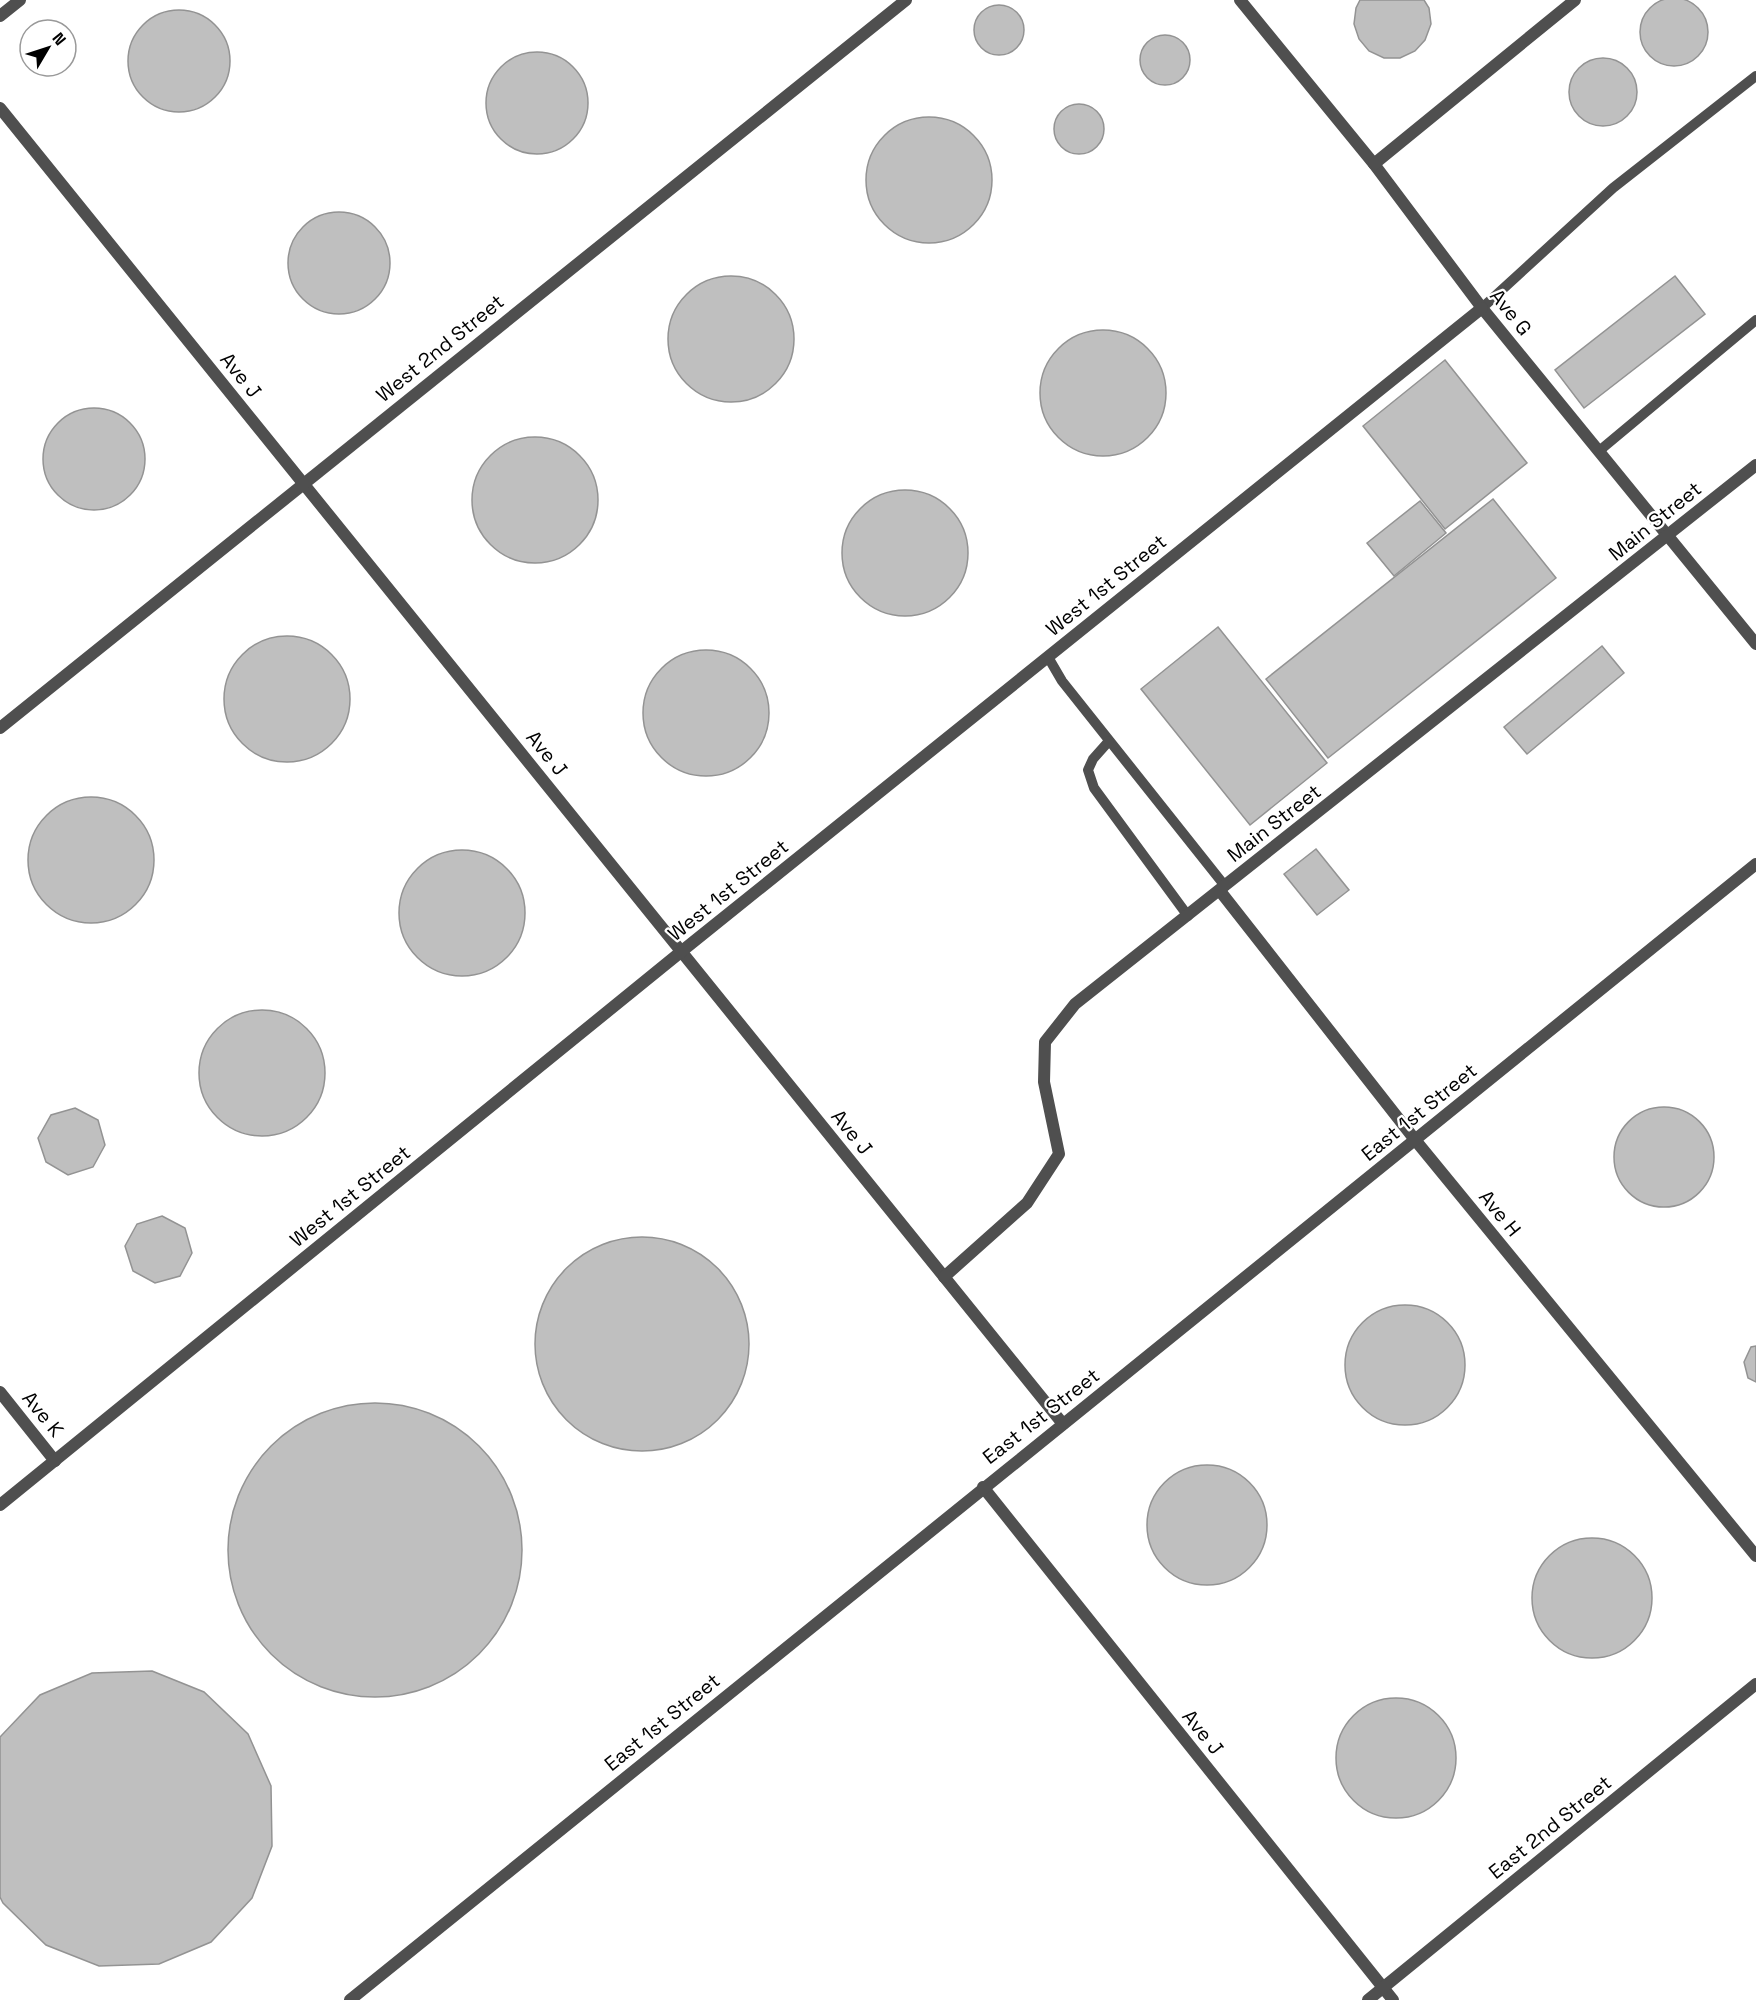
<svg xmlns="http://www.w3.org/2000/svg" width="1756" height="2000" font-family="'Space Grotesk',sans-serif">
<rect width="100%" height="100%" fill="#fff"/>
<!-- building -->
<g fill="#bfbfbf" stroke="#939393" stroke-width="1.5">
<circle cx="1674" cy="32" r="34"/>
<path d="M1360,0h64l5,8 2,16 -6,16 -10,11 -15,7h-16l-15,-7 -10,-12 -5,-15 2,-16z"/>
<circle cx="999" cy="30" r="25"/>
<circle cx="179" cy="61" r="51"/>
<circle cx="1165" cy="60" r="25"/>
<circle cx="537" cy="103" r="51"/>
<circle cx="1603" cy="92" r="34"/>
<circle cx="1079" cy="129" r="25"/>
<circle cx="929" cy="180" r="63"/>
<circle cx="339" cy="263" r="51"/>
<path d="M1675,276l30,38 -121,94 -29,-38z"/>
<circle cx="731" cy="339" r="63"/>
<circle cx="1103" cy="393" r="63"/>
<path d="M1445,360l82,103 -82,66 -82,-103z"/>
<circle cx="94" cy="459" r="51"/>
<circle cx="535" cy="500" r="63"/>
<circle cx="905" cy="553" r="63"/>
<path d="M1493,499l63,79 -228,180 -62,-79z"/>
<path d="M1420,501l26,32 -52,43 -27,-33z"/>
<path d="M1218,627l109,136 -77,62 -109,-136z"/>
<circle cx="287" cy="699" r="63"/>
<path d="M1602,646l22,27 -97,81 -23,-27z"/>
<circle cx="706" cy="713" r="63"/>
<circle cx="91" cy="860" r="63"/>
<path d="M1316,849l33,41 -32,25 -33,-41z"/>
<circle cx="462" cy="913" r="63"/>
<circle cx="262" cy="1073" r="63"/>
<circle cx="1664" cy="1157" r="50"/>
<path d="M75,1108l23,12 7,25 -12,22 -25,8 -22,-13 -8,-24 13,-23z"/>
<path d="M162,1216l23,12 7,25 -12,23 -25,7 -22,-12 -8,-25 12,-22z"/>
<circle cx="642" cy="1344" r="107"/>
<circle cx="1405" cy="1365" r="60"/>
<path d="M1756,1346v36l-8,-4 -4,-16 7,-15z"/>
<circle cx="375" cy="1550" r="147"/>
<circle cx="1207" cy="1525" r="60"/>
<circle cx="1592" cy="1598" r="60"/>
<path d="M152,1671l52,21 44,42 23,52 1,60 -20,52 -41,44 -52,22 -60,2 -53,-21 -43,-42 -3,-6v-160l40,-42 52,-22z"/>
<circle cx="1396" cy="1758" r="60"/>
</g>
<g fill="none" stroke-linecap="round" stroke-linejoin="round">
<!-- lane -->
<g stroke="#4f4f4f" stroke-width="10">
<path d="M1482,308l131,-120 143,-112"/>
<path d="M1599,451l157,-131"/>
<path d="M1048,657l14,24 163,205"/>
<path d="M1109,741l-16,18 -5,11 6,18 94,128"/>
</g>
<!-- street -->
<g stroke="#4f4f4f" stroke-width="12">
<path d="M1240,0l134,164 108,144 274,336"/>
<path d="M0,16l20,-16"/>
<path d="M0,108l1063,1316"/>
<path d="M1374,164l201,-164"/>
<path d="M0,728l906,-728"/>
<path d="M1220,891l196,250 340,415"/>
<path d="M944,1277l83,-74 32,-49 -15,-72 1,-40 30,-38 681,-539"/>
<path d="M0,1392l55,69"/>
<path d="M983,1487l410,513"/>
<path d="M0,1505l682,-554 800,-643"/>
<path d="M350,2000c468,-379 939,-756 1406,-1136"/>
<path d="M1368,2000l388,-316"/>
</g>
</g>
<g text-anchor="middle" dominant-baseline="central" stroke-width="4.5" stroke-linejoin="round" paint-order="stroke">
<!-- street labels -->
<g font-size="20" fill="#000" stroke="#fff">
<text transform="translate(1511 312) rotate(51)">Ave G</text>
<text transform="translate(440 348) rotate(-39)">West 2nd Street</text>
<text transform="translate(241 375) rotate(51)">Ave J</text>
<text transform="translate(1655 521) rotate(-39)">Main Street</text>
<text transform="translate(1106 585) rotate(-39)">West 1st Street</text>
<text transform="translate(547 753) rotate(51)">Ave J</text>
<text transform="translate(1274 823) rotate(-38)">Main Street</text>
<text transform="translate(728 890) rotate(-39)">West 1st Street</text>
<text transform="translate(1419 1112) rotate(-39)">East 1st Street</text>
<text transform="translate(852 1132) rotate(51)">Ave J</text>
<text transform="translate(350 1196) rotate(-39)">West 1st Street</text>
<text transform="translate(1500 1213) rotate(51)">Ave H</text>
<text transform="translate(43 1414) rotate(51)">Ave K</text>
<text transform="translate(1041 1416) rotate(-38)">East 1st Street</text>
<text transform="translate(662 1722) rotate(-39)">East 1st Street</text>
<text transform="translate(1203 1732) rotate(51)">Ave J</text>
<text transform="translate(1550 1827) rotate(-39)">East 2nd Street</text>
</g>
</g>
<!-- north arrow -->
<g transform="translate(48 48) rotate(51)"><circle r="28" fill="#ffffff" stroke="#999999" stroke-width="1.5"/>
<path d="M0-4.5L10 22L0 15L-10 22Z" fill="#000000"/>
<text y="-9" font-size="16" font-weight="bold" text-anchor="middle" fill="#000000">N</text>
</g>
</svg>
